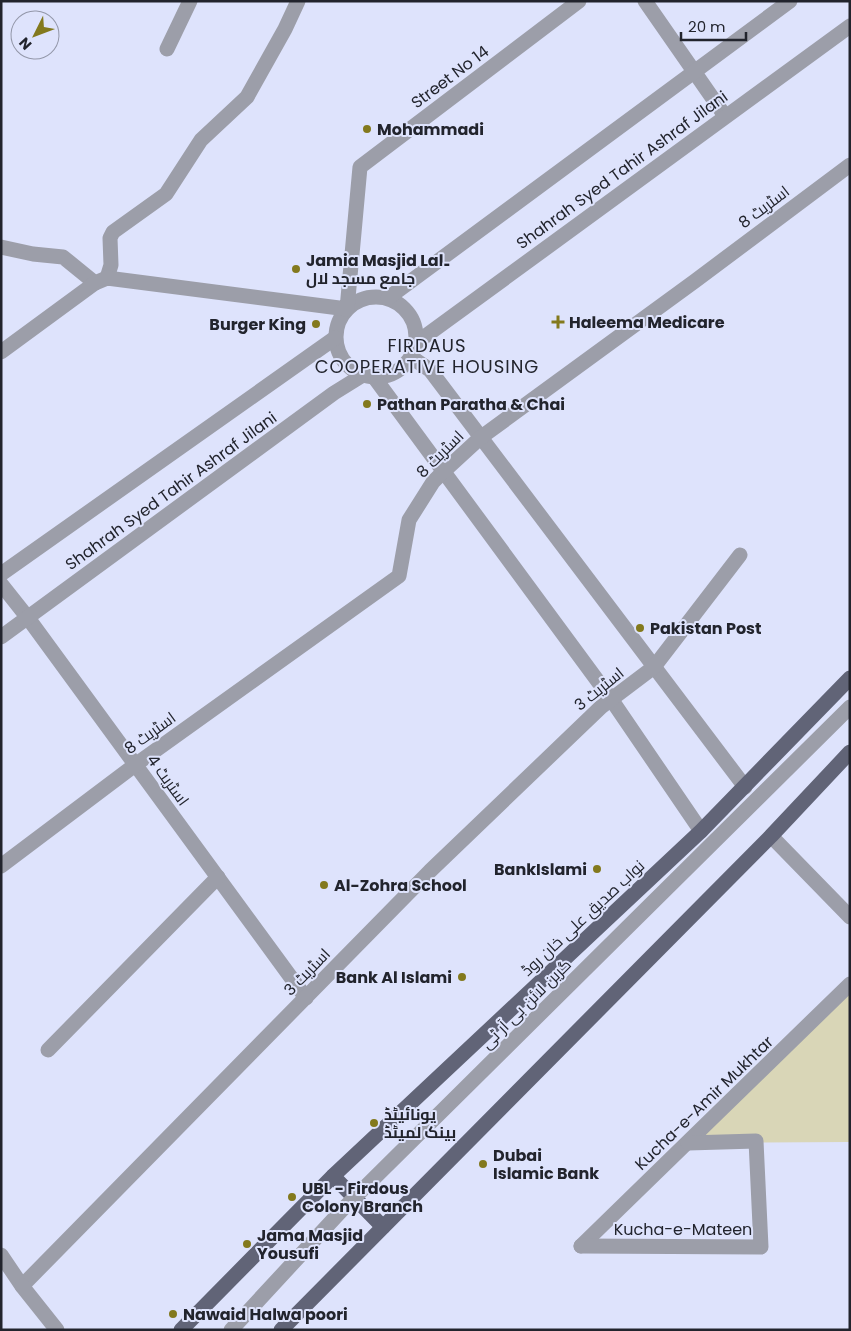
<svg xmlns="http://www.w3.org/2000/svg" width="851" height="1331" font-family="Poppins,Cairo,sans-serif">
<rect width="100%" height="100%" fill="#dee3fc"/>
<!-- green -->
<path fill="#d9d6b7" d="M850,984v158l-162,1z"/>
<g fill="none" stroke-linecap="round" stroke-linejoin="round">
<!-- minor -->
<g stroke="#9c9ea9" stroke-width="15">
<path d="M645,1l80,115"/>
<path d="M167,49l23,-48"/>
<path d="M1,247l32,7 30,3 32,26"/>
<path d="M107,278l4,-13 -1,-27 3,-6 53,-38 35,-54 46,-43 38,-68 13,-28"/>
<circle cx="376" cy="337" r="40"/>
<path d="M388,298l402,-297"/>
<path d="M416,343l434,-317"/>
<path d="M1,352l94,-69 12,-5 240,31 13,-142 219,-166"/>
<path d="M411,357l19,13 315,417"/>
<path d="M374,377l237,322 90,132"/>
<path d="M1,574l334,-236"/>
<path d="M1,584l27,34 278,380"/>
<path d="M1,637l333,-244 29,-18"/>
<path d="M771,836l79,81"/>
<path d="M1,866l134,-101 264,-189 10,-56 24,-38 10,-10 37,-34 215,-157 155,-116"/>
<path d="M48,1050l170,-173"/>
<path d="M581,1246l269,-262"/>
<path d="M581,1246l180,1 -5,-106 -68,2"/>
<path d="M1,1255l21,31 408,-415 171,-164 53,-40 86,-112"/>
<path d="M22,1286l35,44"/>
</g>
<!-- major -->
<g stroke="#616477" stroke-width="15">
<path d="M333,1176l50,51"/>
<path d="M181,1330l152,-154 368,-345 149,-153"/>
<path d="M281,1330l490,-494 79,-84"/>
</g>
<!-- minor-bridge -->
<path stroke="#9c9ea9" stroke-width="15" d="M231,1330l111,-120 508,-503"/>
</g>
<!-- markers -->
<g fill="#83791d" stroke="#dee3fc" stroke-width="2">
<circle cx="367" cy="129" r="5"/>
<circle cx="296" cy="269" r="5"/>
<path d="M555.5 314.5h5v5h5v5h-5v5h-5v-5h-5v-5h5z"/>
<circle cx="316" cy="324" r="5"/>
<circle cx="367" cy="404" r="5"/>
<circle cx="640" cy="628" r="5"/>
<circle cx="597" cy="869" r="5"/>
<circle cx="324" cy="885" r="5"/>
<circle cx="462" cy="977" r="5"/>
<circle cx="374" cy="1123" r="5"/>
<circle cx="483" cy="1164" r="5"/>
<circle cx="292" cy="1197" r="5"/>
<circle cx="247" cy="1244" r="5"/>
<circle cx="173" cy="1314" r="5"/>
</g>
<g text-anchor="middle" dominant-baseline="central" stroke-width="4" stroke-linejoin="round" paint-order="stroke">
<!-- street labels -->
<g font-size="16" fill="#22242d" stroke="#dee3fc">
<text transform="translate(450 77) rotate(-37)">Street No 14</text>
<text transform="translate(622 170) rotate(-36)">Shahrah Syed Tahir Ashraf Jilani</text>
<text transform="translate(764 207) rotate(-37)">اسٹریٹ 8</text>
<text transform="translate(440 454) rotate(-45)">اسٹریٹ 8</text>
<text transform="translate(171 491) rotate(-36)">Shahrah Syed Tahir Ashraf Jilani</text>
<text transform="translate(599 689) rotate(-39)">اسٹریٹ 3</text>
<text transform="translate(150 733) rotate(-36)">اسٹریٹ 8</text>
<text transform="translate(168 780) rotate(54)">اسٹریٹ 4</text>
<text transform="translate(583 918) rotate(-43)">نواب صدیق علی خان روڈ</text>
<text transform="translate(307 972) rotate(-46)">اسٹریٹ 3</text>
<text transform="translate(526 1004) rotate(-45)">گرین لائن بی آر ٹی</text>
<text transform="translate(704 1103) rotate(-44)">Kucha-e-Amir Mukhtar</text>
<text x="683" y="1229">Kucha-e-Mateen</text>
</g>
<!-- poi labels -->
<g font-size="16" font-weight="bold" fill="#22242d" stroke="#dee3fc" text-anchor="start">
<text x="377" y="129">Mohammadi</text>
<text x="306" y="260">Jamia Masjid Lal۔<tspan x="306" dy="18">جامع مسجد لال</tspan></text>
<text x="569" y="322">Haleema Medicare</text>
<text x="306" y="324" text-anchor="end">Burger King</text>
<text x="377" y="404">Pathan Paratha &amp; Chai</text>
<text x="650" y="628">Pakistan Post</text>
<text x="587" y="869" text-anchor="end">BankIslami</text>
<text x="334" y="885">Al-Zohra School</text>
<text x="452" y="977" text-anchor="end">Bank Al Islami</text>
<text x="384" y="1114">یونائیٹڈ<tspan x="384" dy="18">بینک لمیٹڈ</tspan></text>
<text x="493" y="1155">Dubai<tspan x="493" dy="18">Islamic Bank</tspan></text>
<text x="302" y="1188">UBL - Firdous<tspan x="302" dy="18">Colony Branch</tspan></text>
<text x="257" y="1235">Jama Masjid<tspan x="257" dy="18">Yousufi</tspan></text>
<text x="183" y="1314">Nawaid Halwa poori</text>
</g>
<!-- neighbourhood labels -->
<g font-size="18" letter-spacing="1" fill="#22242d" stroke="#dee3fc">
<text x="427" y="345">FIRDAUS<tspan x="427" dy="21">COOPERATIVE HOUSING</tspan></text>
</g>
</g>
<!-- border -->
<rect width="851" height="1331" fill="none" stroke="#22242d" stroke-width="5"/>
<!-- north arrow -->
<g transform="translate(35 35) rotate(228)"><circle r="24" fill="#dee3fc" stroke="#9397a9"/>
<path d="M0-4L9 19L0 12L-9 19Z" fill="#83791d"/>
<text y="-8" font-size="14" font-weight="bold" text-anchor="middle" fill="#22242d">N</text>
</g>
<!-- scale -->
<path d="M681 32v8h65v-8" fill="none" stroke="#22242d" stroke-width="2.5"/>
<text x="688" y="32" font-size="15" fill="#22242d" stroke="#dee3fc" stroke-width="4" paint-order="stroke">20 m</text>
</svg>
